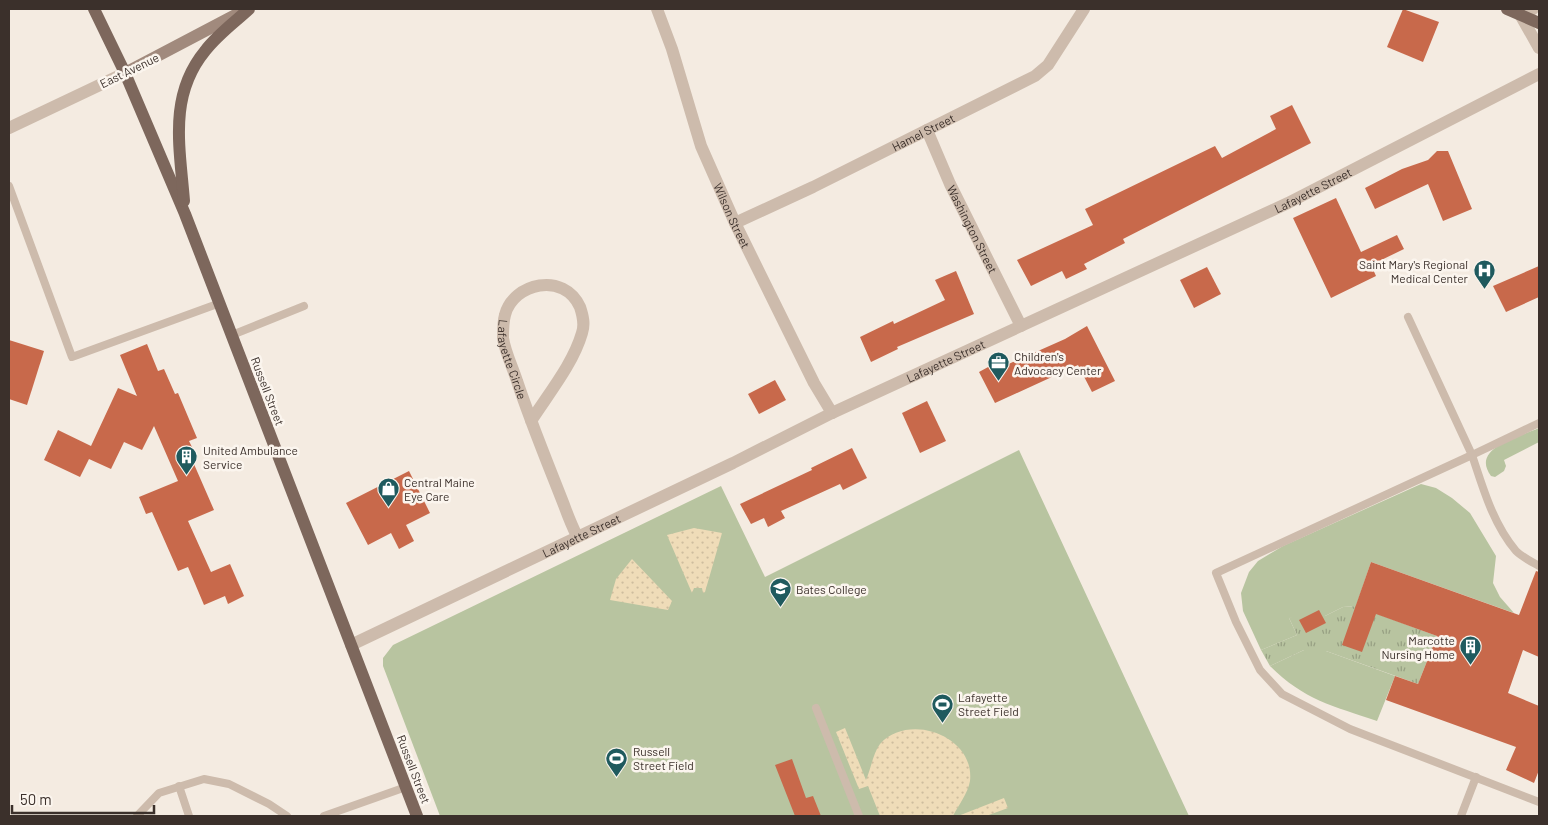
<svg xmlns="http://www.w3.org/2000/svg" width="1548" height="825" font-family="Barlow,sans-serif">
<defs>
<pattern id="sand-dots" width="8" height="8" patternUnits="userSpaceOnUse" patternTransform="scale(1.25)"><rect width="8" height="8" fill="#efdcb8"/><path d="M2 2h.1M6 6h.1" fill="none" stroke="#cebd9e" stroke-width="1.8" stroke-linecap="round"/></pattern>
<pattern id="park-tufts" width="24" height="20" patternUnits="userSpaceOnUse" patternTransform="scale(1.25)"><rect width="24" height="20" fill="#b8c4a0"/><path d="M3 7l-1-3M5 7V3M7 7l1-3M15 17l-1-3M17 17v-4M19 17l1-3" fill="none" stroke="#97a083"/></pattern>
</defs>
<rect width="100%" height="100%" fill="#f4ebe1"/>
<!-- green -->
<g fill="#b8c4a0">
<path d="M1539,428v14l-35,18 2,6 -2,5 -9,6 -4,-1c-21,-28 28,-39 48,-48z"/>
<path d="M1019,450l170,366h-749l-57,-150v-8l10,-13 328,-159 44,91z"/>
<path d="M1421,484l15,4 16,10 18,15 26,43 -3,27 7,14 14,16 -143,-51 -15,44 -13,1 -18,9 -36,2 8,17 -36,15 -18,-39 -2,-18 8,-21 9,-11 25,-15z"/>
<path d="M1304,650l22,1 69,25 -18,45c-44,-15 -73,-21 -107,-55z"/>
</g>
<!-- sand -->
<g fill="url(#sand-dots)">
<path d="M694,528l28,5 -17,59 -2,1 -1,-5h-8l-2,5 -25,-58z"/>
<path d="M632,559l40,42 -4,9 -58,-10 6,-21z"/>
<path d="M845,728l21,52c5,-11 7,-27 14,-36 29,-32 95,-8 90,37 -2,12 -12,25 -17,35h-73l-12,-30 -9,3 -23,-57z"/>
<path d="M1004,798l4,10 -22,8h-28z"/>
</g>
<!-- park -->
<path fill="url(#park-tufts)" d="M1356,606l81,30 -19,48 -92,-33 -16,9 -6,-10 -34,16 -9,-16 36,-15 -8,-17 30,-11 6,9 18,-9z"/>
<!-- building -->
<g fill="#c8694b">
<path d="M1403,9l36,13 -16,40 -36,-15z"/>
<path d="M1292,105l19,38 -188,96 2,4 -41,21 3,5 -21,10 -4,-8 -31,15 -14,-26 76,-35 -8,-16 130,-63 7,12 54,-29 -6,-13z"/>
<path d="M1437,151h11l24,58 -29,12 -15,-37 -53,25 -10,-21 37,-19 26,-9z"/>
<path d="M1336,198l25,54 36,-17 7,14 -33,16 5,11 -45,22 -38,-80z"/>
<path d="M1539,266v31l-33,15 -13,-26z"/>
<path d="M1207,267l14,27 -27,14 -14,-28z"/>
<path d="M956,271l18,43 -77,33 1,2 -27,13 -11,-25 33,-16 1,3 51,-24 -10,-20z"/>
<path d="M1087,326l28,55 -23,11 -14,-27 -83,38 -16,-31 22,-12 3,6 61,-27z"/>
<path d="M9,340l35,11 -17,54 -18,-6z"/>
<path d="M147,344l11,27 6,-2 11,25 3,-1 19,45 -8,3 6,12 -5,2 24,55 -26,11 23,51 19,-8 14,32 -16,8 -3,-8 -21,9 -16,-38 -10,4 -26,-59 -6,2 -7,-17 39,-16 -24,-55 -12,24 -18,-8 -13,27 -22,-10 -9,18 -36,-17 14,-30 33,16 27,-58 19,8 -17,-41z"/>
<path d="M775,380l11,20 -27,14 -11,-20z"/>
<path d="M927,401l19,40 -26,12 -18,-40z"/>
<path d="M852,448l15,30 -24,12 -3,-6 -59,27 4,7 -17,9 -4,-9 -13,6 -11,-20 72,-34 -1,-2z"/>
<path d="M409,471l21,42 -24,12 8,16 -15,8 -8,-16 -23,12 -22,-42z"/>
<path d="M1371,562l148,53 17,-44 3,1v85l-16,-7 -15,43 31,13v64l-5,13 -28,-13 10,-23 -130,-47 9,-24 23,8 19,-48 -61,-22 -14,38 -20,-7z"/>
<path d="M1319,610l7,13 -20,10 -7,-13z"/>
<path d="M792,759l14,39 7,-2 8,20h-26l-20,-51z"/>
</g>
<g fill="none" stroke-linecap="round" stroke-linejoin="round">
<!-- service -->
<g stroke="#cdbbac" stroke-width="8">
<path d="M9,186l63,171 148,-54"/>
<path d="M1408,317l64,138 67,-32"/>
<path d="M232,335l72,-29"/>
<path d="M1539,566c-7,-4 -17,-9 -23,-15 -23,-27 -33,-63 -44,-96l-256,118 20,49 24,48 22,24 68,35 189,73"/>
<path d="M816,708l43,108"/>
<path d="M179,786l10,30"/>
<path d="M137,816l22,-23 45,-14 25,5 40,20 18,12"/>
<path d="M324,816l82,-29"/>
<path d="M1461,816l15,-39"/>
</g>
<!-- minor -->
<g stroke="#cdbbac" stroke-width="12">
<path id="s1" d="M657,9l15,40 29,97 34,77 79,160 18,30"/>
<path d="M1517,9l22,39"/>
<path d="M1520,15l13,-6"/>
<path id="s2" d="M927,130l23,54 71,142"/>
<path id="s3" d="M735,223l78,-36 222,-111 13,-11 36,-56"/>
<path id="s4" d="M531,421c18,-28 42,-57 51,-88 3,-9 1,-17 -2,-26 -16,-36 -67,-24 -75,8 -2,7 -2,17 -2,23 2,14 10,30 14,43 14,42 31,83 47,124 4,11 8,21 13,31"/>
<path id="s5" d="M351,645l382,-182 99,-50 456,-210 251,-129"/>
</g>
<!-- tertiary -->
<path stroke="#cdbbac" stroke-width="12" d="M9,128l116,-55"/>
<!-- secondary -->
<path stroke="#a18a7d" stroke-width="12" d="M125,73l116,-61"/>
<!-- primary -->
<g stroke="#7d675c" stroke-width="12">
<path d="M94,9l31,64 60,141 232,602"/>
<path d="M1507,9l32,14"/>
<path d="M184,201c-4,-53 -16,-105 21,-150 12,-16 30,-29 44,-42"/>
</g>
</g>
<!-- icons -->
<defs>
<symbol id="hospital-pin" viewBox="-11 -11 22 30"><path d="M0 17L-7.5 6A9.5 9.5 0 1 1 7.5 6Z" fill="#1f5a5e" stroke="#fbf5ee"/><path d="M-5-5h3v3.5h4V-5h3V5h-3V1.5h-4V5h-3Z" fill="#fff"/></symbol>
<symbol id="office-pin" viewBox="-11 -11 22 30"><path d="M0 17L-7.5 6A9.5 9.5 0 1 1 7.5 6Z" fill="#1f5a5e" stroke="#fbf5ee"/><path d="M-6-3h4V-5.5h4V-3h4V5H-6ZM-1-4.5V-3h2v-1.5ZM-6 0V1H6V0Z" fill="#fff"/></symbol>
<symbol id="building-pin" viewBox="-11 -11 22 30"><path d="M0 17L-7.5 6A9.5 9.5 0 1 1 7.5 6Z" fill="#1f5a5e" stroke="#fbf5ee"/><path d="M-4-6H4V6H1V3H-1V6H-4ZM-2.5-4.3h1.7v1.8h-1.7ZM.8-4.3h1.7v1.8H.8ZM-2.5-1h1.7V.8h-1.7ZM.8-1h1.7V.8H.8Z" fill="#fff"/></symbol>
<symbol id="shop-pin" viewBox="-11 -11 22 30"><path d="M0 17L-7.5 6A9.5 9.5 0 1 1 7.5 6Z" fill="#1f5a5e" stroke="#fbf5ee"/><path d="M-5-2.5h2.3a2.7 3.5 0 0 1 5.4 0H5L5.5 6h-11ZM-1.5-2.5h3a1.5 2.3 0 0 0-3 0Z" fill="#fff"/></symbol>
<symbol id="university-pin" viewBox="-11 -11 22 30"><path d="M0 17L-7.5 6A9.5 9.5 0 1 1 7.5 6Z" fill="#1f5a5e" stroke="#fbf5ee"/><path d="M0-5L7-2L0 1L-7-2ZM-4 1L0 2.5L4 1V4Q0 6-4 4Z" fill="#fff"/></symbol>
<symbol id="stadium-pin" viewBox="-11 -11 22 30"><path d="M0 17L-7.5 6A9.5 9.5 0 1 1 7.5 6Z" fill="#1f5a5e" stroke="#fbf5ee"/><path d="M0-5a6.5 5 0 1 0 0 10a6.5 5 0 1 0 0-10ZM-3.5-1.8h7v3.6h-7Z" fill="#fff"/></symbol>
</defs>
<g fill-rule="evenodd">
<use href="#hospital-pin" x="1472" y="258" width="25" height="34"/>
<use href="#office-pin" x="986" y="350" width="25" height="34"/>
<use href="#building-pin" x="174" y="444" width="25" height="34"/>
<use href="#shop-pin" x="376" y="476" width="25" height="34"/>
<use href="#university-pin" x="768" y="576" width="25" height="34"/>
<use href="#building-pin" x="1458" y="634" width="25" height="34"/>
<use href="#stadium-pin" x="930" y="692" width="25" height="34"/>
<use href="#stadium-pin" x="604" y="746" width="25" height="34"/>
</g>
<g text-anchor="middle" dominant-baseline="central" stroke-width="5" stroke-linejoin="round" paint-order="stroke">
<!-- street labels -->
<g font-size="12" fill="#3b302b" stroke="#fbf5ee">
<text transform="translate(129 70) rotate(-26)">East Avenue</text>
<text stroke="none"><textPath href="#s3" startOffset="209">Hamel Street</textPath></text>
<text stroke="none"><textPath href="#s5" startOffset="1064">Lafayette Street</textPath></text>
<text stroke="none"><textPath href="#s1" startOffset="220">Wilson Street</textPath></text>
<text stroke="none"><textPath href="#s2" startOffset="109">Washington Street</textPath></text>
<text stroke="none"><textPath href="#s4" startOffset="272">Lafayette Circle</textPath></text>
<text stroke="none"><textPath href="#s5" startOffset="659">Lafayette Street</textPath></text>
<text transform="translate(268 391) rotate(69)">Russell Street</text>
<text stroke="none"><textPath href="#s5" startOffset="255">Lafayette Street</textPath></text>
<text transform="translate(414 769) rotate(69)">Russell Street</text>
</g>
<!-- poi labels -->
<g font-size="12" fill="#3b302b" stroke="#fbf5ee" text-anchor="start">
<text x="1468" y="264" text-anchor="end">Saint Mary's Regional<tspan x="1468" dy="14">Medical Center</tspan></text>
<text x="1014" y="356">Children's<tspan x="1014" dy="14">Advocacy Center</tspan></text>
<text x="203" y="450">United Ambulance<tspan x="203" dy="14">Service</tspan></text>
<text x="404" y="482">Central Maine<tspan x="404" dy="14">Eye Care</tspan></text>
<text x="796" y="589">Bates College</text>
<text x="1455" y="640" text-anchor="end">Marcotte<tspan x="1455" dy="14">Nursing Home</tspan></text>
<text x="958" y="697">Lafayette<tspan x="958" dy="14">Street Field</tspan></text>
<text x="633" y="751">Russell<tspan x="633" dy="14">Street Field</tspan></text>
</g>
</g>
<!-- border -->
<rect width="1548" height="825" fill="none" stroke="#3b302b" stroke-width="20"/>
<!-- scale -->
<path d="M12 805v8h142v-8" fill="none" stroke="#3b302b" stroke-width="2.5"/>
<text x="20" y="805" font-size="15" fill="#3b302b" stroke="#fbf5ee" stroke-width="4" paint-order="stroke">50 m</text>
</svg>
